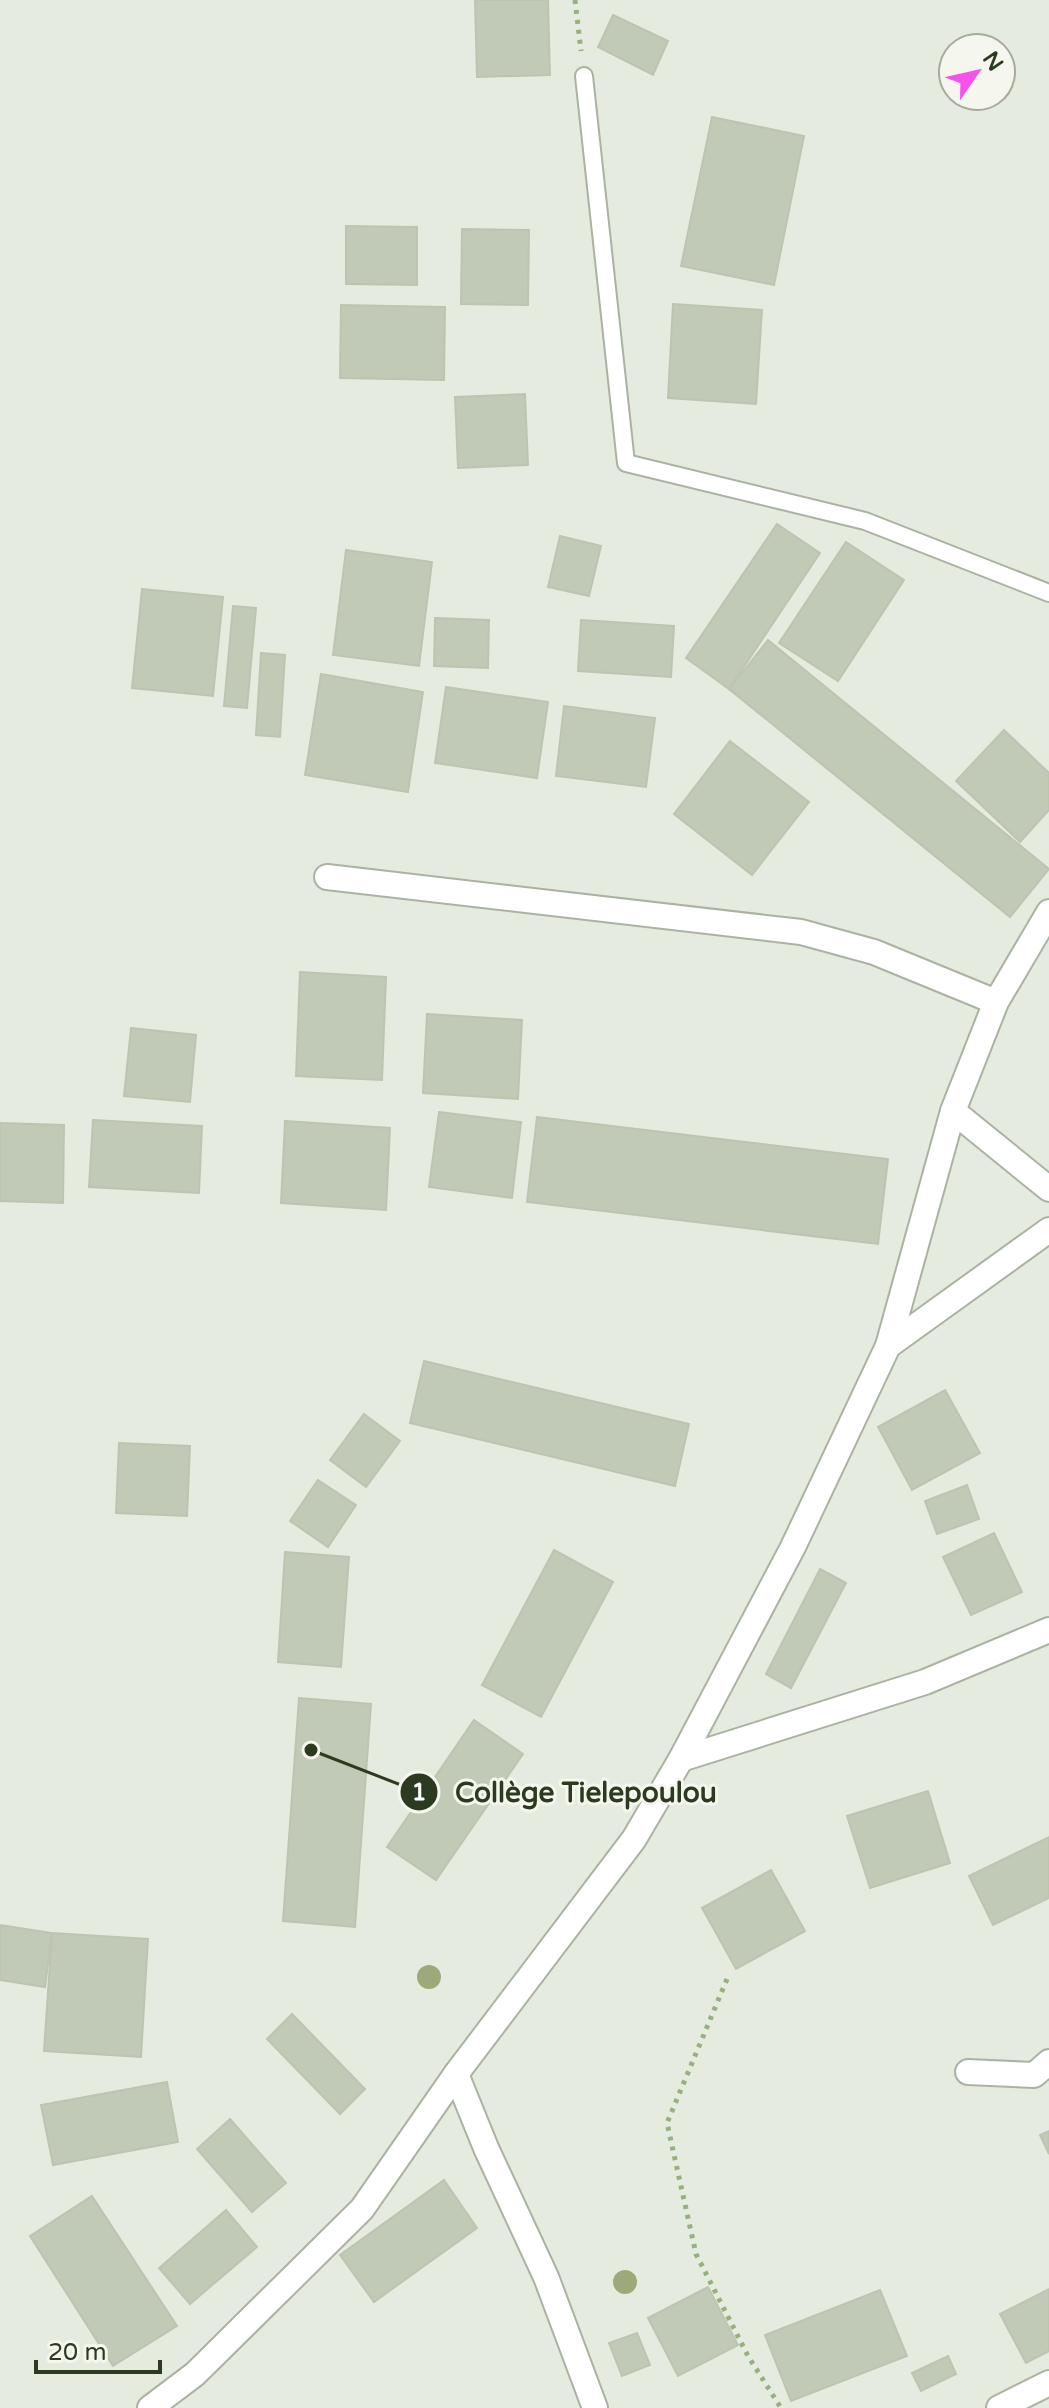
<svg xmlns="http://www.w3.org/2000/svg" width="1049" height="2408" font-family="'Varela Round',sans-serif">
<rect width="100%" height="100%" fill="#e6ebdf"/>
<!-- building -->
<g fill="#c1c9b7" stroke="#bdc5b1" stroke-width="2">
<path d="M475,0h73l2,75 -73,2z"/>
<path d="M613,15l55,26 -15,34 -55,-28z"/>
<path d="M712,117l92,19 -30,149 -93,-19z"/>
<path d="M346,226l71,1v58l-71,-1z"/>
<path d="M462,229l67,1 -1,75 -67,-1z"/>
<path d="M673,304l89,6 -6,94 -88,-6z"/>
<path d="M341,305l104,2 -1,73 -104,-2z"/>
<path d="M525,394l3,71 -70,3 -3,-71z"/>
<path d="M777,524l43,29 -91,136 -43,-31z"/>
<path d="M560,536l41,10 -12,50 -41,-9z"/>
<path d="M846,542l58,38 -66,101 -59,-38z"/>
<path d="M346,550l86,12 -13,104 -86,-11z"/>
<path d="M142,589l81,8 -10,99 -81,-8z"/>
<path d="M233,606l23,2 -9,100 -23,-2z"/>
<path d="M435,618l54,2 -1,48 -54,-2z"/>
<path d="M581,620l93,6 -3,51 -93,-6z"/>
<path d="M768,640l281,229 -39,48 -281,-228z"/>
<path d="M261,653l24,2 -5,82 -24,-2z"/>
<path d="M321,674l102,18 -15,100 -103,-17z"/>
<path d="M446,687l102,15 -11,76 -102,-15z"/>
<path d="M564,706l91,12 -9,69 -90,-11z"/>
<path d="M1004,730l45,43v37l-29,32 -64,-61z"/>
<path d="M730,741l79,61 -57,73 -78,-61z"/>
<path d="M300,972l86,5 -4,103 -86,-4z"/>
<path d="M427,1014l95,6 -4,79 -95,-6z"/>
<path d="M131,1028l65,7 -6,67 -66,-6z"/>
<path d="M439,1112l82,10 -9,76 -83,-11z"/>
<path d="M537,1117l351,42 -10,85 -351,-42z"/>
<path d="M93,1120l109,6 -3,67 -110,-6z"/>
<path d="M285,1121l105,7 -4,82 -105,-7z"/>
<path d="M0,1123l64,2 -1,78 -63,-2z"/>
<path d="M424,1361l265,63 -14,62 -265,-63z"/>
<path d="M945,1390l35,63 -68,37 -34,-63z"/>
<path d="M364,1414l36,27 -34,46 -36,-27z"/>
<path d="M119,1443l71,3 -3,70 -71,-3z"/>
<path d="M318,1480l38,25 -28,42 -38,-26z"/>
<path d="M967,1485l12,34 -42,15 -12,-33z"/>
<path d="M994,1533l28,59 -51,23 -28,-58z"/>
<path d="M554,1550l59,32 -72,135 -59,-32z"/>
<path d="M285,1552l64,5 -8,110 -63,-5z"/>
<path d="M820,1569l26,14 -55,105 -25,-14z"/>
<path d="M299,1698l72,6 -16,223 -72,-6z"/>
<path d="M474,1720l49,34 -87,126 -49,-33z"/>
<path d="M928,1791l22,72 -80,25 -23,-72z"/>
<path d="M1049,1837v61l-56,27 -24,-49z"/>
<path d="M771,1870l34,61 -69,38 -34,-61z"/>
<path d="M0,1925l52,8 -7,54 -45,-7z"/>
<path d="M52,1933l96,6 -7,118 -97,-6z"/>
<path d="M292,2014l73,75 -25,25 -73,-75z"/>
<path d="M167,2082l11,60 -125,23 -12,-60z"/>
<path d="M230,2119l56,64 -34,29 -55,-63z"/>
<path d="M1049,2131v23l-9,-19z"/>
<path d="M444,2180l33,48 -103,74 -34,-47z"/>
<path d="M92,2196l85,130 -64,40 -83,-130z"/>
<path d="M226,2210l31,37 -67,57 -31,-36z"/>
<path d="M708,2287l30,58 -60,31 -30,-58z"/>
<path d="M1049,2289v62l-23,12 -26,-49z"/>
<path d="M880,2290l27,66 -116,45 -26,-66z"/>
<path d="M637,2333l13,32 -28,11 -13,-33z"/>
<path d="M948,2356l8,18 -35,17 -9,-18z"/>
</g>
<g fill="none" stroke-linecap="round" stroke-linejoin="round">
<defs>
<path id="service" d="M584,76l42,387 239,58 184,72"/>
<g id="minor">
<path d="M327,877l474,55 73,20 122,50"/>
<path d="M953,1111l96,78"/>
<path d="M888,1346l161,-116"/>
<path d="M681,1759l244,-77 124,-52"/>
<path d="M968,2072l66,3 15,-13"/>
<path d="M456,2074l30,74 60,129 49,131"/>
<path d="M150,2408l45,-34 167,-165 94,-135 178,-235 47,-80 112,-212 95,-201 65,-235 43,-109 53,-90"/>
<path d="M999,2408l50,-25"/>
</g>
</defs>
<!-- service casing -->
<use href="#service" stroke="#aab3a2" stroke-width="20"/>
<!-- minor casing -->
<use href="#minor" stroke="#aab3a2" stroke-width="28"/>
<!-- path -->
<g stroke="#96b07e" stroke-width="5" stroke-dasharray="4 6" stroke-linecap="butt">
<path d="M575,0l6,51"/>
<path d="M727,1979l-60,144 29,131 52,102 33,52"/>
</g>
<!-- service -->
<use href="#service" stroke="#fff" stroke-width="16"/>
<!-- minor -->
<use href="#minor" stroke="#fff" stroke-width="24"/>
</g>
<!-- trees -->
<g fill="#9ea97a">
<circle cx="429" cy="1977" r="12"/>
<circle cx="625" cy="2282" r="12"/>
</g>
<!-- callouts -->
<path fill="none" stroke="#2c3b1f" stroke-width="3" d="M311 1750L419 1792"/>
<g fill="#2c3b1f" stroke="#f5f7ef" stroke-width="3">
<circle cx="311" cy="1750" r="8"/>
<circle cx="419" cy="1792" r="20"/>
</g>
<g font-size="24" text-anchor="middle" font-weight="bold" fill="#fff">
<text x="419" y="1800">1</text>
</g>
<g font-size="28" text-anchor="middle" font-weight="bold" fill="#2c3b1f" stroke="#f5f7ef" stroke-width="6" stroke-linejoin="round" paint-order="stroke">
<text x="586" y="1802">Collège Tielepoulou</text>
</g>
<!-- north arrow -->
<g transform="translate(977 72) rotate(56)"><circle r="38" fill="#f5f7ef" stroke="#a5ac9c" stroke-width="2"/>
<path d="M0-6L14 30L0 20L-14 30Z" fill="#f751eb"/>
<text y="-12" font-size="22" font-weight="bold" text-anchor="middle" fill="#2c3b1f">N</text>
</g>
<!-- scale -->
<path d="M36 2360v12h124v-12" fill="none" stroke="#2c3b1f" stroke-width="4"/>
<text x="48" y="2360" font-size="24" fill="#2c3b1f" stroke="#f5f7ef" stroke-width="6" paint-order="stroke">20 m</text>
</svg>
